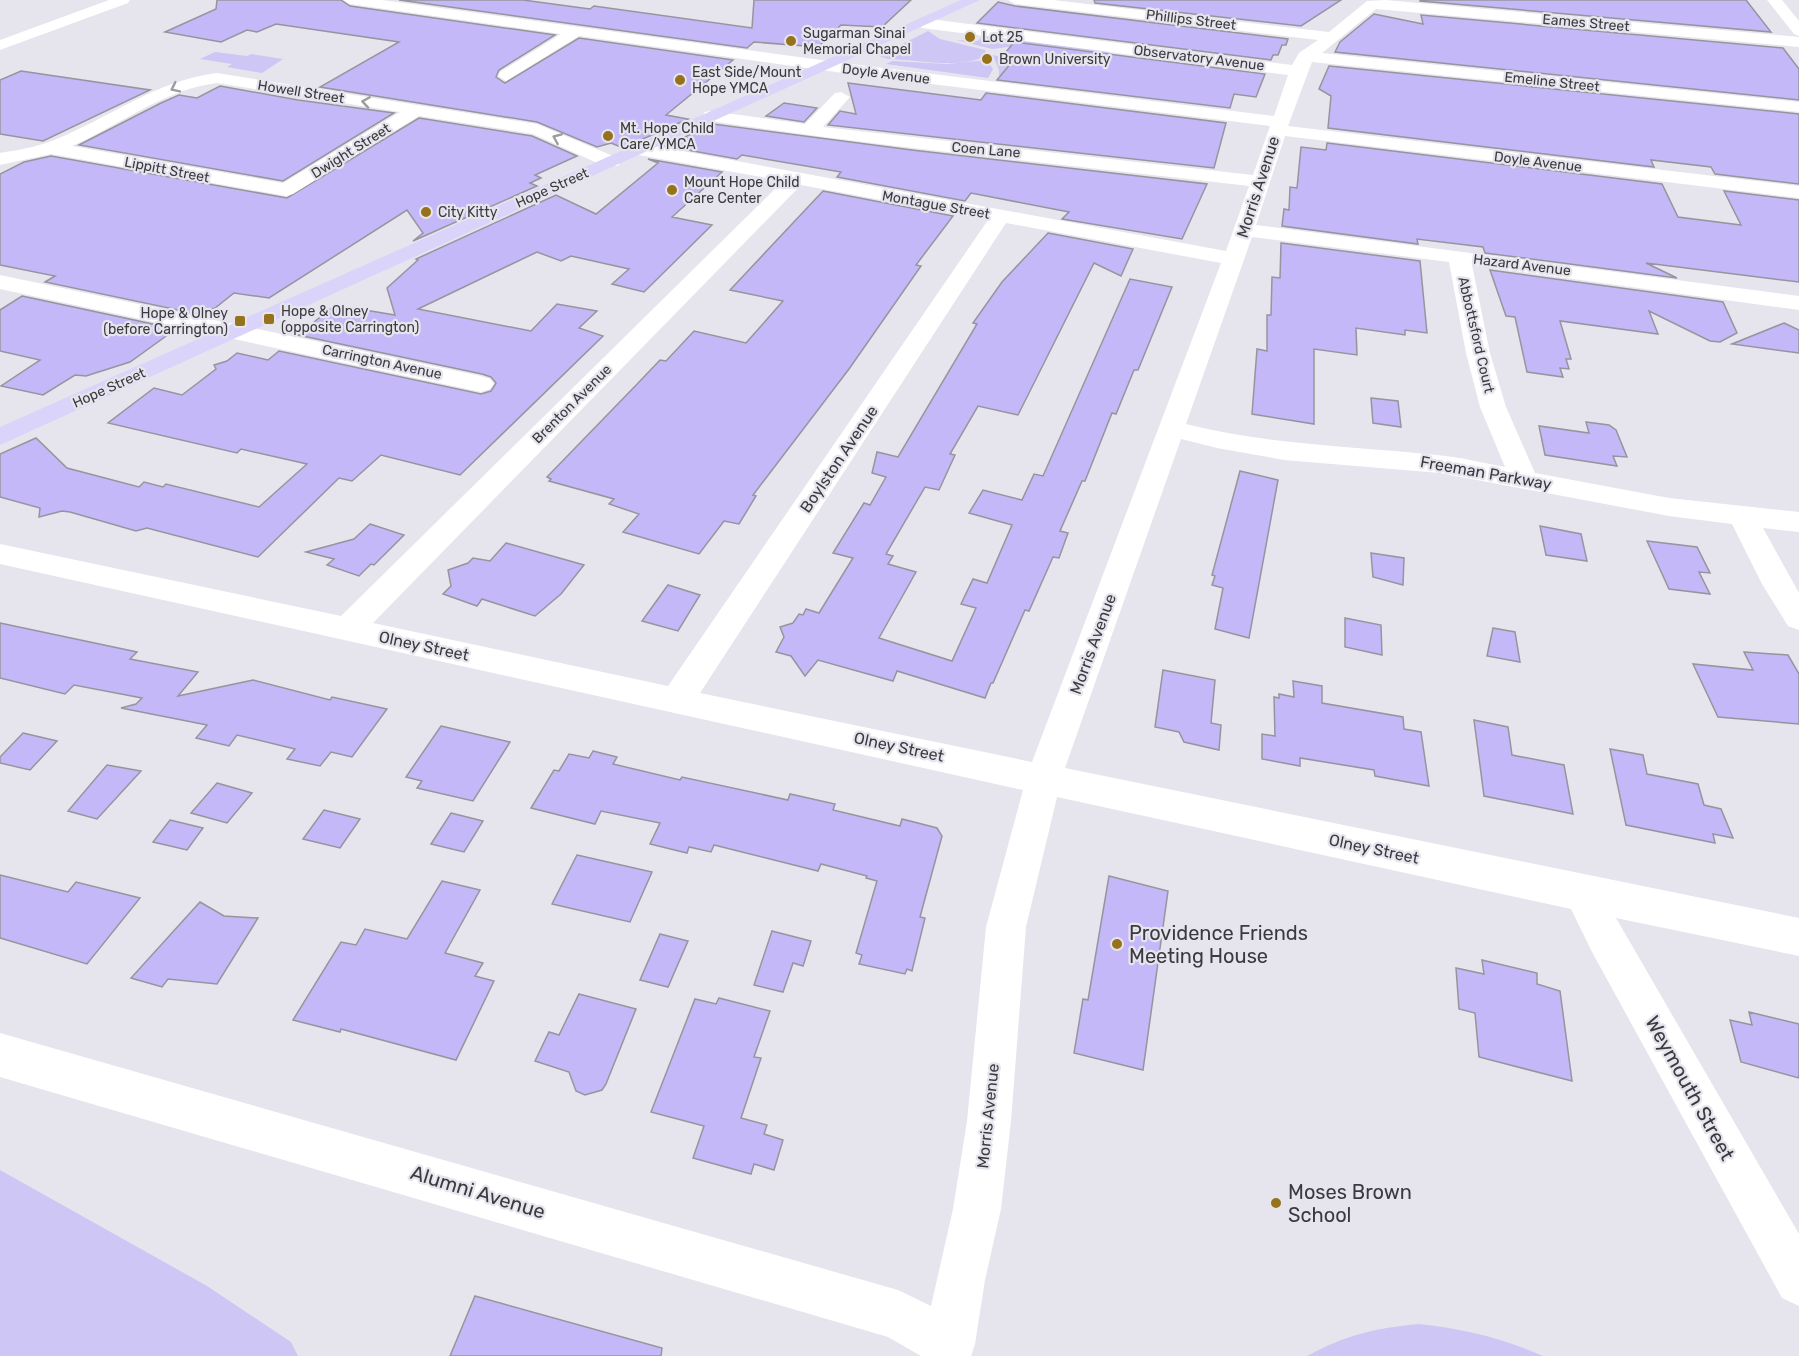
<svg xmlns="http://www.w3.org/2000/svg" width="1799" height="1356" font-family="Rubik,sans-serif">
<rect width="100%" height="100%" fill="#e6e4ed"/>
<!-- green -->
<g fill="#cec6f4">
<path d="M928,31l12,8 45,11 2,4c-21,17 -73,5 -99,5l-9,-3z"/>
<path d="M983,35l127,15 -23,40 -88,-12v-8l-6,-15 38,10 -15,-19 -24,3 -35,-9 21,1z"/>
<path d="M215,52l32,4 4,-2 32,5 -21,14 -35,-6 5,-3 -32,-5z"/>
<path d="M987,60l6,9 -5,9 -102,-14 6,-3 55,3z"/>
<path d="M0,1170l207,116 84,56 7,14h-298z"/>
<path d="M1419,1324c45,5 83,14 124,32h-236c39,-21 68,-28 112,-32z"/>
</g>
<!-- building -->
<g fill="#c4b8f8" stroke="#96959d" stroke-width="1.5">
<path d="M217,0h124l9,6 205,29 -56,35 -3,7 9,6 74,-45 154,22 -67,55 22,4 -65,29 -12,-5 -14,4 -60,-25 -217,-35 79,-45 -123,-18 -19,8 -10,-2 -26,12 -56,-10 51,-23z"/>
<path d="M399,0h124l67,9 4,-3 158,22 2,-28h157l-29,27 -41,-2 -23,22 -64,-5 -7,6z"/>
<path d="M1094,0h247l-40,26 -206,-23z"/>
<path d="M1420,0h326l25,32 -351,-31z"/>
<path d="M998,2l17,4 273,33 -2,6h-4l-4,10h-5l-2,5 -294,-37z"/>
<path d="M1374,14l49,10 -2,-9 362,33 16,21v31l-464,-48 5,-10z"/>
<path d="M1014,42l251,32 -9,23 -22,-3 -4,14 -233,-28 15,-18 -10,-5z"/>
<path d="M1329,66l470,48v70l-84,-10 -4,-7 -60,-7 3,7 -326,-39 3,-32 -12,-7z"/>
<path d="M21,71l129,19 -107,51 -43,-7v-54z"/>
<path d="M848,83l133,17 5,-7 240,30 -12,45 -386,-43 12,-14 16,3z"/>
<path d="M220,86l78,14 96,13 -111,68 -204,-36 82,-42 18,-8 18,3z"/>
<path d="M784,103l33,5 -13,14 -38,-6z"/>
<path d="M419,118l113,18 45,20 -42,19 6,3 -11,5 7,3 -124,55 10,-8 -16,-23 -138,88 -35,-5 -19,15 -18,6 -152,-32 10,-6 -55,-11v-91l24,-12 27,-6 236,42z"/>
<path d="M713,124l199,26 295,34 -25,55 -120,-20 7,-7 -98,-19 -6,8 -128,-24 4,-5 -99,-17 -5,4 -72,-13z"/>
<path d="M1327,143l335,41 16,33 63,8 -17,-34 75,9v82l-153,-19 31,15 -192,-25 -2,-6 -66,-8 1,5 -136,-18 2,-17 5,1 1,-23 7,1 4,-41 25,3z"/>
<path d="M648,159l74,13 -50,45 40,8 -68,67 -32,-8 17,-15 -58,-13 -10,5 -24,-9 -119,57 113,22 26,-27 40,7 -18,17 24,8 -143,139 -79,-20 -29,26 -13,-3 -81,79 -111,-29 -11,3 -66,-19 -8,-1 -23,6 1,-9 -40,-11v-43l36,-16 31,30 72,19 5,-5 19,5 3,-3 93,23 48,-43 -66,-15 -4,4 -129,-30 46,-35 28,7 34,-26 -2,-4 13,-4 10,-8 31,7 11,-9 202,43 10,-3 5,-8 -5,-6 -9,-3 -184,-39 37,-30 60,10 -8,-27 31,-28 -2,-1 140,-64 40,19 62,-51z"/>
<path d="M823,191l130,25 -37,49 5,1 -72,103 -96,126 3,1 -17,28 -15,-3 -25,33 -76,-22 16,-18 -30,-10 5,-5 -65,-18 2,-2 -4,-2 94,-97 19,-20 6,1 28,-30 52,12 37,-42 -53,-11z"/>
<path d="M1048,233l85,16 -12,27 -27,-13 -76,152 -40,-9 -28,48 5,1 -16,35 -14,-3 -39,67 7,2 -5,8 28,8 -37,66 73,23 24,-53 -15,-4 12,-25 14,4 25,-58 -43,-12 14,-23 39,10 12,-26 9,2 87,-197 42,8 -34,83h-4l-18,44 -4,-1 -27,68h-3l-22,50 8,2 -9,25 -6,-1 -24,54 -4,-1 -32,73h-2l-6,15 -88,-27 -4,10 -75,-21 -13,16 -14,-20 -15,-4 8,-15 -4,-10 13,-4 6,-9 4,1 3,-6 13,4 34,-55 -20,-5 31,-50 6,2 16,-28 -14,-4 5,-21 21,5 79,-133 -4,-1 29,-41z"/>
<path d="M1281,243l139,18 7,72 -22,-3v5l-49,-7 1,27 -43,-6v75l-62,-10 5,-65 10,2v-36h4l1,-38 8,1z"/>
<path d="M1490,270l233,32 14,31 -17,9 -10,-1 -61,-30 9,23 -98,-13 11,38h-5l3,10 -9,-1 3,9 -36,-5 -12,-55 -9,-1z"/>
<path d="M22,296l154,33 -46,33 -44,14 -11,-1 -32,20 -42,-9 39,-26 -40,-9v-41z"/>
<path d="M1784,323l15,7v23l-67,-9z"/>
<path d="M1371,398l27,3 3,26 -28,-4z"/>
<path d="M1586,422l23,3 7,5 11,27 -14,-1 4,10 -72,-11 -6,-29 50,7z"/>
<path d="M1240,471l38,9 -29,158 -34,-9 8,-41 -11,-3 3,-9 -3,-1z"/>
<path d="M370,524l34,11 -30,30 -3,-1 -12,12 -32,-11 7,-6 -28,-7 48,-13z"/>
<path d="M1540,526l41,8 6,27 -41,-6z"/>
<path d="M1647,541l50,6 13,26 -11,-1 11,22 -41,-5z"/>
<path d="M506,543l78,22 -23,29 -26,22 -53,-17 -5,7 -34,-12 8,-8 -3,-16 20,-7 5,-5 17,3z"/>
<path d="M1371,553l33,5 -1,27 -30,-8z"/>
<path d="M668,585l32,10 -22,36 -36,-10z"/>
<path d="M1345,618l36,7 1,30 -37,-8z"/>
<path d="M0,623l137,29 -7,7 68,13 -20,24 75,-16 77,20 2,-3 55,12 -35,48 -21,-5 -11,14 -33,-7 8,-10 -58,-14 -8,11 -33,-8 11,-13 -86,-17 15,-4 6,-6 -68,-13 -9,9 -65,-16z"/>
<path d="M1493,628l22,4 5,30 -33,-6z"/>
<path d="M1744,652l44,3 11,19v50l-81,-7 -25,-53 60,6z"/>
<path d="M1163,670l52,10 -4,43 10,2 -2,25 -35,-8 -5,-10 -24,-5z"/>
<path d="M1293,681l29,5v17l81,14 1,12 17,3 8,54 -54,-10 -1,-6 -74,-12v8l-38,-7v-25l13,2 -1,-39 5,1v-4l15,3z"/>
<path d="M1474,720l34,7 4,28 52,10 9,49 -89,-18z"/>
<path d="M441,726l69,16 -37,59 -56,-13 5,-7 -16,-4z"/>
<path d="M23,733l34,8 -27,29 -30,-7v-6z"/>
<path d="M1610,749l33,6 4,19 51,10 6,21 17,4 12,29 -20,-4 2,9 -89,-18z"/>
<path d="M593,751l24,6 -4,7 67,16 2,-3 106,23 2,-6 45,10 -2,6 67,16 2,-7 35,9 5,8 -22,81 5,1 -13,53 -5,-2 -2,5 -46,-10 3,-9 -6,-2 21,-72 -11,-3 1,-2 -46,-12 -3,7 -104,-26 -3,7 -22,-5 -2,6 -37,-9 10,-21 -59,-12 -6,13 -64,-16 23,-38 5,1 10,-17 20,4z"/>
<path d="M107,765l34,6 -44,48 -29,-8z"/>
<path d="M217,783l35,10 -25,30 -36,-10z"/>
<path d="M324,810l36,9 -20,29 -37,-9z"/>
<path d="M451,813l32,8 -19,31 -33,-8z"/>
<path d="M170,820l33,8 -16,22 -34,-8z"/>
<path d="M577,855l75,17 -22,50 -78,-18z"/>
<path d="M0,875l68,17 8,-10 64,16 -53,66 -87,-26z"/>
<path d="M1109,876l59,15 -25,179 -69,-17 9,-54 5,1z"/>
<path d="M442,881l38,9 -35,63 38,10 -8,13 19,5 -38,79 -115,-31 -1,3 -47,-12 48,-78 15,3 9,-16 42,10z"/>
<path d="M200,902l24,14 34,2 -41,66 -49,-5 -6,8 -31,-9z"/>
<path d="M772,931l39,10 -8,25 -10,-3 -10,29 -29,-7z"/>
<path d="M660,934l28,7 -20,46 -28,-7z"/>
<path d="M1482,960l55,13v11l23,7 12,90 -93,-24 -4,-44 -16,-4 -3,-41 28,6z"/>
<path d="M579,994l57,15 -30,75 -4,6 -17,5 -9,-4 -7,-19 -34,-11 14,-29 10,3z"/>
<path d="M719,998l51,13 -16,46 7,1 -20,60 26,7 -3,9 19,6 -9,30 -20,-6 -3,10 -58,-16 11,-32 -53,-14 44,-113 21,5z"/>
<path d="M1749,1012l50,12v54l-58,-16 -11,-42 22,5z"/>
<path d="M475,1296l187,52 -1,8h-211z"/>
</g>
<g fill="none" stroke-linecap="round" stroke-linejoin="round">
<!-- minor -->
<g fill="#fff" fill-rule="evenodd">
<path d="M109,0h21l-2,3 -128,47v-10z"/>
<path d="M343,0h39l461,63 431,53 14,-41 -366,-47 -8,-5 8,-5 370,47 7,-12 19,-13 -303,-36 -7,-4h45l276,32 38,-31 18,-1 414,37v10l-423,-38 -54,44 477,49v10l-487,-50 -24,64 511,60v12l-514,-62 -29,89 543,71v14l-327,-45 18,88 16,54 29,66 134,25 130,14v20l-36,-4 36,65v37l-11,-4 -26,-42 -30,-60 -63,-8 -229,-43 -156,-13 -67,-12 -36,-9 -116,329 734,150v38l-183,-38 183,316v72l-17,-8 -190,-346 -21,-43 -514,-112 -31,130 -15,194 -10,88 -16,71 -10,64 -4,12h-50l-33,-19 -888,-260v-44l898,257 33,16 22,-97 14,-88 19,-194 37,-137 -1023,-226v-20l341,72 442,-435 -144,-26 -7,-2 -2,-4 2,-4 7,-2 587,108 23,-65c-180,-21 -359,-38 -538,-65l-9,-5 3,-4 6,-1 94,13 30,-31 6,-1 9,5 -27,30 430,48 17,-49 -427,-53 -264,-37 -73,45 -8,-5 2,-4 61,-38 -211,-30zM801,185l187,35 -320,466 -295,-63zM1006,223l215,40 -189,499 -332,-69zM1252,237l197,25 17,91 14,54 25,60c-22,-4 -45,-10 -68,-12 -84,-9 -168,-10 -251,-31z"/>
<path d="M1767,0h15l17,21v15l-5,-2z"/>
<path d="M217,73l320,51 81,34 3,4 -3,4h-14l-71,-32 -114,-18 -126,78 -7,2 -235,-42 -51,11v-12c18,-3 37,-6 54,-13 56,-22 102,-60 163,-67zM217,83l183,29 -117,71 -211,-37c48,-21 91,-56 145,-63z"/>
<path d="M0,275l481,101 9,3 4,5 -4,5 -9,3 -481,-103z"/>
</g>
<!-- major -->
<path fill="#dad3fa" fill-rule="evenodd" d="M961,0h19l-980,445v-18z"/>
</g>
<!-- one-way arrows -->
<defs><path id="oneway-chevron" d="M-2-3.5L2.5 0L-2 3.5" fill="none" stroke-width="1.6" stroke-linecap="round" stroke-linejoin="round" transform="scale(1.5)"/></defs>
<g stroke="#9d9c9e">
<use href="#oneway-chevron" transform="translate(175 88) rotate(154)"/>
<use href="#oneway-chevron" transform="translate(366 102) rotate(-171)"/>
<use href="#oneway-chevron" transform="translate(557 138) rotate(-157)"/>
</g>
<!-- markers -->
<g fill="#97721c" stroke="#e6e4ed" stroke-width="2">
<circle cx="970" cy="37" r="6"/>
<circle cx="791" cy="41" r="6"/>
<circle cx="987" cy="59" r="6"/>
<circle cx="680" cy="80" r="6"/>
<circle cx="608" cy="136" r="6"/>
<circle cx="672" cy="190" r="6"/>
<circle cx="426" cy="212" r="6"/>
<rect x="263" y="313" width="12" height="12" rx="3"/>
<rect x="234" y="315" width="12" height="12" rx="3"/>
<circle cx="1117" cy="944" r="6"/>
<circle cx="1276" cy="1203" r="6"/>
</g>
<g text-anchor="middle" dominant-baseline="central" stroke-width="4.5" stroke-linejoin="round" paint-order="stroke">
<!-- far-street labels -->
<g font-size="14" fill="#3b3a3e" stroke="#e6e4ed">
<text transform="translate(1191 20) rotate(7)">Phillips Street</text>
<text transform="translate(1586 23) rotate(5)">Eames Street</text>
<text transform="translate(1199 58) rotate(7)">Observatory Avenue</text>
<text transform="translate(886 74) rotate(7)">Doyle Avenue</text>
<text transform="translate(1552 82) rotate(6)">Emeline Street</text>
<text transform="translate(301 92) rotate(9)">Howell Street</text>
<text transform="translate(986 150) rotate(5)">Coen Lane</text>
<text transform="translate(351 151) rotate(-32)">Dwight Street</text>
<text transform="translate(1538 162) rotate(7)">Doyle Avenue</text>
<text transform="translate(167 170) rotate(11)">Lippitt Street</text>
<text transform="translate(552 188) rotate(-24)">Hope Street</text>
<text transform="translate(936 205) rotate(10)">Montague Street</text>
<text transform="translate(1522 265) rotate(7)">Hazard Avenue</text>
<text transform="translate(1476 335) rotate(77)">Abbottsford Court</text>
<text transform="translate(382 362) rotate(12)">Carrington Avenue</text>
<text transform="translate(109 388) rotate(-24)">Hope Street</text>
<text transform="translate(572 404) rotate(-45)">Brenton Avenue</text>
</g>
<!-- far-poi labels -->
<g font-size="14" fill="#3b3a3e" stroke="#e6e4ed" text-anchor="start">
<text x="803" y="33">Sugarman Sinai<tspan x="803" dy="16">Memorial Chapel</tspan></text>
<text x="982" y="37">Lot 25</text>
<text x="999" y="59">Brown University</text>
<text x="692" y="72">East Side/Mount<tspan x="692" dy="16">Hope YMCA</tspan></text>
<text x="620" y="128">Mt. Hope Child<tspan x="620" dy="16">Care/YMCA</tspan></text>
<text x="684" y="182">Mount Hope Child<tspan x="684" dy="16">Care Center</tspan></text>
<text x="438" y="212">City Kitty</text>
<text x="281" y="311">Hope &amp; Olney<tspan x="281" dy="16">(opposite Carrington)</tspan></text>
<text x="228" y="313" text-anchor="end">Hope &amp; Olney<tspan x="228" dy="16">(before Carrington)</tspan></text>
</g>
<!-- street labels -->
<g font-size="16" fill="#3b3a3e" stroke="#e6e4ed">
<text transform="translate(1258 187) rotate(-72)">Morris Avenue</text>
<text transform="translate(839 459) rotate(-56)">Boylston Avenue</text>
<text transform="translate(1486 473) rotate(10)">Freeman Parkway</text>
<text transform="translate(1093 644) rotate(-70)">Morris Avenue</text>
<text transform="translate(424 646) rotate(12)">Olney Street</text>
<text transform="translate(899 747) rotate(12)">Olney Street</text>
<text transform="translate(1374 849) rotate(12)">Olney Street</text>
<text transform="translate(988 1116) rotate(-84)">Morris Avenue</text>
</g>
<!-- near-poi labels -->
<g font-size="20" fill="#3b3a3e" stroke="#e6e4ed" text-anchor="start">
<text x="1129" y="933">Providence Friends<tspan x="1129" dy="23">Meeting House</tspan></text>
<text x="1288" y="1192">Moses Brown<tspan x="1288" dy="23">School</tspan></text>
</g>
<!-- near-street labels -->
<g font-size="20" fill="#3b3a3e" stroke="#e6e4ed">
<text transform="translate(1690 1088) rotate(61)">Weymouth Street</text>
<text transform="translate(478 1192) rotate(17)">Alumni Avenue</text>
</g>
</g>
</svg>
